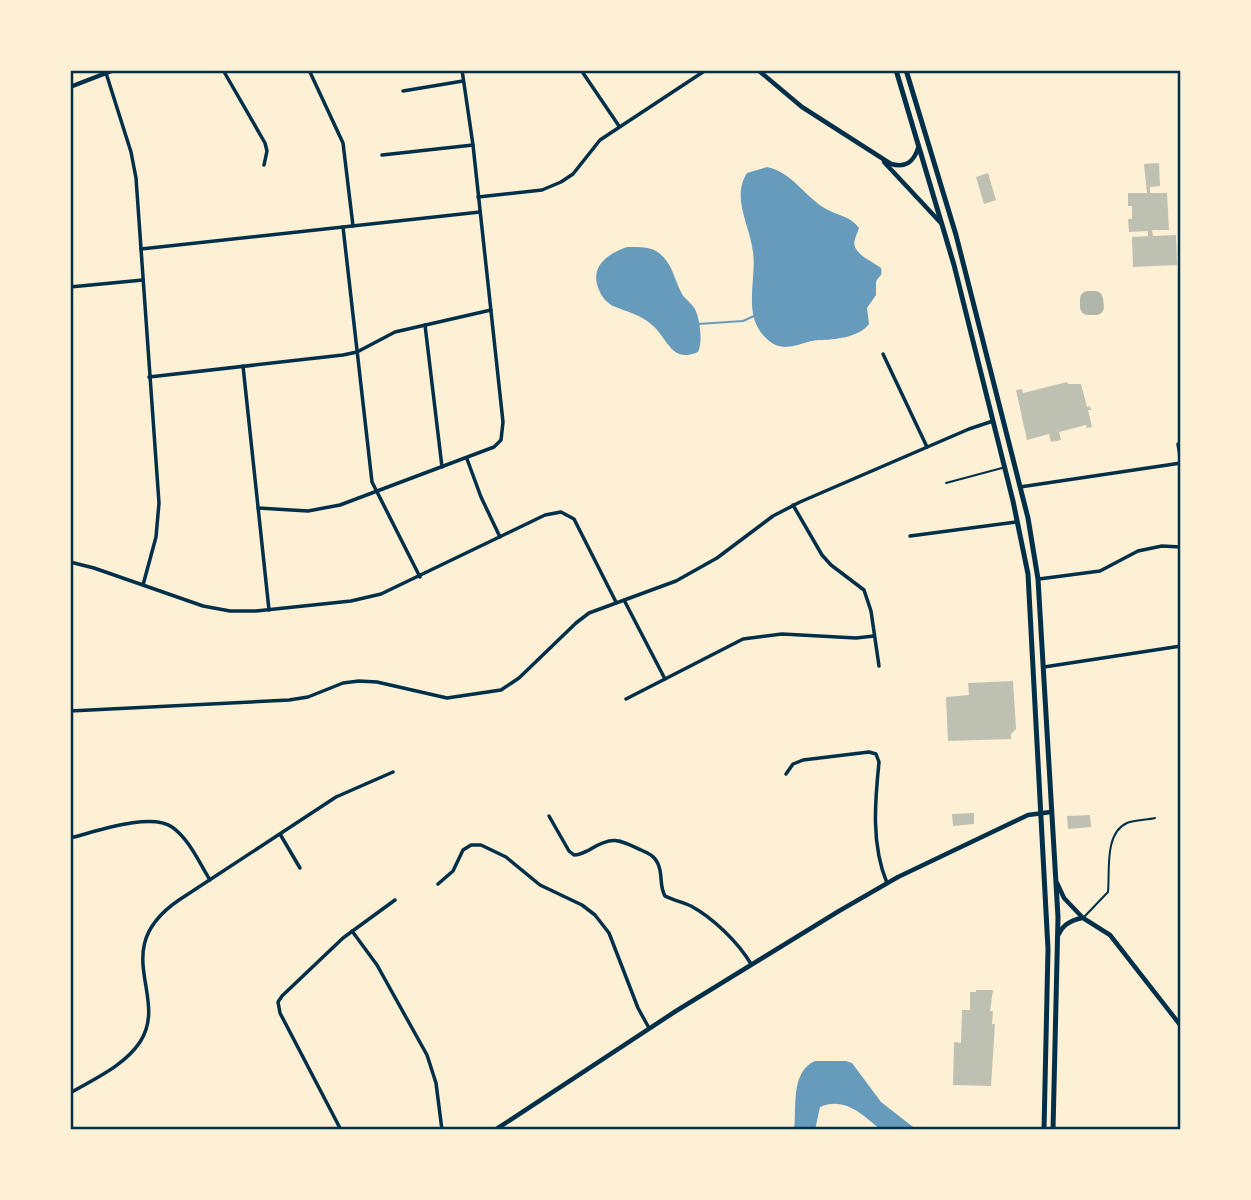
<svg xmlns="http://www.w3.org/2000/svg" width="1251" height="1200" font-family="Figtree,sans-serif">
<rect width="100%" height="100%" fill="#fdf0d5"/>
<!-- water -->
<g fill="#669bbc">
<path d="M767,167c25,5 38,30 59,42 13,7 24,7 33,19 -1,4 -3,7 -4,11 -5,14 17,22 26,29 2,9 -2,7 -5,14v13l-9,13 2,16c-9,13 -35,16 -50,16 -18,1 -34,15 -51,0 -27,-23 -11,-59 -15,-88 -3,-27 -22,-54 -6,-79z"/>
<path d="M627,247c11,0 23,-1 32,6 13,10 15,25 22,39 3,7 10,10 14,17 5,10 8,33 3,43 -27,12 -30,-14 -46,-27 -12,-11 -25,-13 -39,-19 -7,-4 -11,-9 -14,-16 -10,-23 8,-36 28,-43z"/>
<path d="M815,1061h31l6,2 29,39 36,28h-36c-18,-15 -36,-34 -61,-23l-5,23h-21c3,-22 -4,-58 21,-69z"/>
</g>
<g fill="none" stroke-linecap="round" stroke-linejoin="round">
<!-- stream -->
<path stroke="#669bbc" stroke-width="2" d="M698,324l45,-3 11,-5"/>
<!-- taxiway -->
<path stroke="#b1b6ab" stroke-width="16" d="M1088,299h7l1,8h-8z"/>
</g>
<!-- building -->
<g fill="#bec0b2">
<path d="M1159,163l1,23 -10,1v6h17l2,37h-17l1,6 23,-1 1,30 -44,2 -1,-30 16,-1v-5l-19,1 -1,-13h4v-13h-4v-13h19l-3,-29z"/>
<path d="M988,173l8,27 -12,4 -8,-27z"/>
<path d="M1067,382l1,2h13l6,23 3,-1 1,4h-3l4,17 -5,1 -1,-3 -27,7 2,8 -10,2 -2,-8 -22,6 -11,-50 6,-1 1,4z"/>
<path d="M1013,681l3,48 -5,5v5l-63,2 -2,-44 23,-2 -1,-12z"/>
<path d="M974,813v11l-21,2 -1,-12z"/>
<path d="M1090,815l1,12 -23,2 -1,-13z"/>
<path d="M976,990h17l-3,21h3l-1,13h3l-4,62 -38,-1 1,-43 7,1 1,-33h8v-18h6z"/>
</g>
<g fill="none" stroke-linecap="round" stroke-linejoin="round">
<!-- service -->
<g stroke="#003049" stroke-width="2">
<path d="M946,483l56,-15"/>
<path d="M1084,917l24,-25c2,-20 -4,-59 19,-69 8,-3 20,-3 28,-5"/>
</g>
<!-- minor -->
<g stroke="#003049" stroke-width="3.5">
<path d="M223,70l42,73 2,8 -3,14"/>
<path d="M309,70l34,73 10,83"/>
<path d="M581,70l38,56"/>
<path d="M106,73l25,79 5,26 23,325 -3,34 -13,48"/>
<path d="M403,91l60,-10"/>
<path d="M382,155l91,-10"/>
<path d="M478,197l64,-7 19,-8 12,-8 27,-34 106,-70"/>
<path d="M343,227l29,255 48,95"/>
<path d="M141,249l339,-37"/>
<path d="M70,287l73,-7"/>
<path d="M425,325l17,142"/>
<path d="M883,354l44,93"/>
<path d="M243,366l26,244"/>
<path d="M149,377l194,-22 14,-3 38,-20 96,-22"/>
<path d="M1178,444l3,18"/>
<path d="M467,459l14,38 19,40"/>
<path d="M1020,487l161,-24"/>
<path d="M793,505l29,50 9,10 33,25 7,21 8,55"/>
<path d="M258,508l50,3 32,-6 154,-58 7,-7 2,-18 -30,-277 -11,-75"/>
<path d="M910,536l106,-14"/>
<path d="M70,562l24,6 109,38 27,5h26l95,-10 30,-7 164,-79 16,-3 13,7 42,83"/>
<path d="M1039,579l61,-8 38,-20 24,-5 19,1"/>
<path d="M624,600l41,79"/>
<path d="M1044,667l137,-21"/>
<path d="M626,699l117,-60 39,-5 74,4 18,-2"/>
<path d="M70,711l219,-11 19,-3 35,-14 16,-2 18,1 70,16 54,-8 18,-12 57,-55 13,-10 87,-32 41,-23 56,-42 27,-14 169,-73 24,-8"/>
<path d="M786,774l7,-10 10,-4 66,-8 7,2 3,8c-4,39 -8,83 8,121"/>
<path d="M549,816l20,35 5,4c6,0 9,-2 15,-5 23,-14 29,-11 52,0 7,3 14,6 17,14 5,10 1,22 7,32 8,4 17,6 26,10 22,12 47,36 60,58"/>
<path d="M280,834l20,34"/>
<path d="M70,838c25,-6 80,-26 102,-11 17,12 27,35 38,53"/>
<path d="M438,884l15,-13 10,-21 8,-5h10l25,12 34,28 42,20 13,10 14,18 29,75 11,20"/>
<path d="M352,931l25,34 50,90 9,28 6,47"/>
<path d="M70,1093c24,-14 54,-27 70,-51 30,-46 -33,-93 39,-142l157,-103 57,-25"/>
<path d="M341,1130l-61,-117 -2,-11 4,-6 61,-58 52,-38"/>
</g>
<!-- tertiary -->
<g stroke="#003049" stroke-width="4.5">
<path d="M70,87l44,-17"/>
<path d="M1057,883l7,15 19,20 27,17 71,91"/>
<path d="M1059,934c4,-10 13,-14 23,-16"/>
<path d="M495,1130l181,-119 163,-100 59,-34 130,-62 23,-3"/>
</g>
<!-- secondary -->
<g stroke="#003049" stroke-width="4.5">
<path d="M758,70l44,37 89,57c14,4 23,-2 27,-16"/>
<path d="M884,162l56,60"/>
</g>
<!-- trunk -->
<g stroke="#003049" stroke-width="5">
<path d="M896,70l58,195 59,236 15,73 20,375 -4,181"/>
<path d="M906,70l50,165 72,283 10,61 20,338 -5,213"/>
</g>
</g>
<!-- border -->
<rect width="1251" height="1200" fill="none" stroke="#fdf0d5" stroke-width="144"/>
<rect x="72" y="72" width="1107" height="1056" fill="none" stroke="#003049" stroke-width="2.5"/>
</svg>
